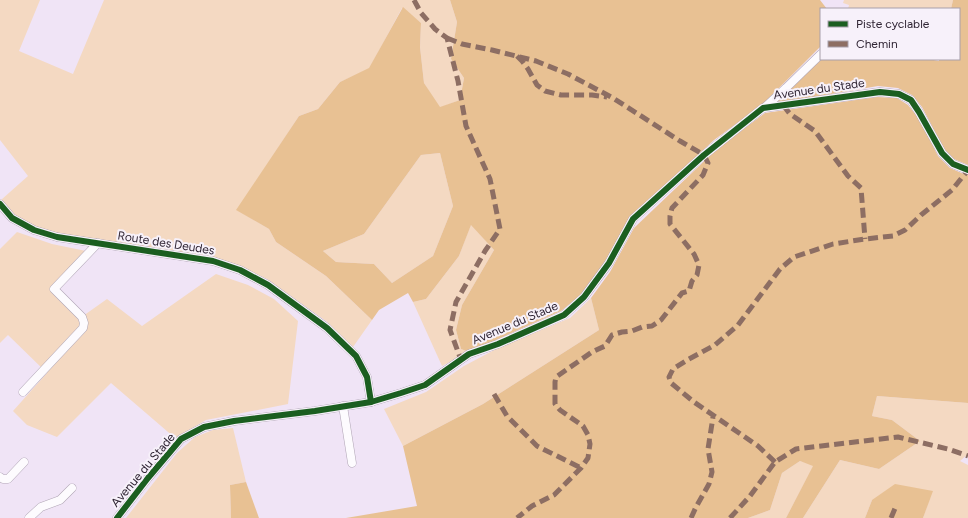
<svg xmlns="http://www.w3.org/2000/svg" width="968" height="518" font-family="Figtree,sans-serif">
<rect width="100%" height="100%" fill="#f0e4f6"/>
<!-- green -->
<g fill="#f4d9c2">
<path d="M0,0h40l-21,51 54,23 31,-74h346l7,22 -6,37 13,19 -4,22 -21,8 -15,-25 -4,-36 1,-24 -19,-15 -33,61 -29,13 -22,27 -19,7 -62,94 32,19 7,13 50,34 46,44 -19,27 -27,-26 -59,-42 -30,-14 -27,-9 -156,-23 -20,-6 -21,-12 -12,-15 27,-24 -28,-36z"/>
<path d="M844,0h109l-2,9h-103l1,-4 -6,-2z"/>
<path d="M440,153l13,53 -20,50 -41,27 -18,-19 -38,-2 -13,-11 41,-17 57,-79z"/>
<path d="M471,224l23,26 -32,55 -6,25 5,19 8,3 -27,14 -29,-64 13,-3 33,-43z"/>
<path d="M17,232l35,12 34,7 -32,36 29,29 24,-17 35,27 74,-52 32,11 26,14 24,22 -10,83 -82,16 -31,18 -64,-55 -54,54 -30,-12 -14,-14 34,-38 -39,-38 -8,8v-94z"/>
<path d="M591,298l8,32 -116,74 -80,42 -19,-37 42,-17 38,-26 34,-18 72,-30z"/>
<path d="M877,396l91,7v51l-8,7 8,4v53h-45l9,-27 -60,9 -7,18h-62l37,-58 39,9 41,-28 -28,-21 -20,-4z"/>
<path d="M233,428l13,54 -16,3 1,33h-105l51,-65 18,-16 18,-7z"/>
<path d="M800,461l14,4 -28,53h-38l22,-8 12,-37z"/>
</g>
<!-- forest -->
<g fill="#e8c193" fill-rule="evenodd">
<path d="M450,0h370l7,9h-6v37l-59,59 -48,35 -83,78 -26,44 -23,32 -21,17 -92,41 -8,-3 -5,-19 6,-25 32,-55 -23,-25 -12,31 -33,43 -13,3 -5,-9 -29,17 -7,10 -46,-44 -50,-34 -7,-13 -33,-19 63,-94 19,-7 22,-27 29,-14 34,-61 18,16 -1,24 4,36 16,24 20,-7 4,-22 -13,-19 6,-37zM440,153l13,53 -20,50 -41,27 -18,-19 -38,-2 -13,-11 41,-17 57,-79z"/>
<path d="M953,0h15v165l-14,-6 -10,-10 -22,-42 -10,-12 -14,-7 -20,-2 -106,18 50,-45h106l11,2v-2h20v-50h-8z"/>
<path d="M877,97l20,1 11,7 12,15 18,36 12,12 16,7h2v228l-91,-7 -5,20 20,4 28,21 -41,28 -39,-9 -37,58h-17l27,-52 -13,-5 -18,12 -12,37 -22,8h-402l71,-12 -14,-60 80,-42 116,-74 -8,-32 19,-26 24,-44 83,-79 48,-36z"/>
<path d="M246,482l13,36h-28l-1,-33z"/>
<path d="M895,484l38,7 -10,27h-58l7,-18z"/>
</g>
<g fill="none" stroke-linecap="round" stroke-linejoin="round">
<defs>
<g id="street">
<path d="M764,108l22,-20 35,-34"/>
<path d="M0,204l12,14 22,12 23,7 156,24 27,9 28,15 59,43 29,28 11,21 4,25"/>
<path d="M23,392l60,-64 1,-5 -2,-6 -28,-28 44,-46"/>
<path d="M343,406l9,57"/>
<path d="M0,477l3,2h5l16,-17"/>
<path d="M29,518l12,-11 19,-7 12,-12"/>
<path d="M117,518l31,-40 33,-39 23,-12 30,-6 81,-10 56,-9 30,-9 24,-8 44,-31 29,-10 66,-29 20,-18 25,-34 24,-44 71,-64 59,-47 117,-16 19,2 12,6 8,12 23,41 11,11 15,6"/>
</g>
</defs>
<!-- street casing -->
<use href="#street" stroke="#b1a6b6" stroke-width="9"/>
<!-- street -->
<use href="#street" stroke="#fdfbfe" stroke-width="8"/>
<!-- quiet -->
<g stroke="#8d6e63" stroke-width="5" stroke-dasharray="10 5" stroke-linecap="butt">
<path d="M414,0l7,13 14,16 12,9 11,43 8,45 24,53 10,50 -15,22 -29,51 -6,28 11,30"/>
<path d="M447,38l15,6 30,6 44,11 32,13 45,24 67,43 24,14 4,8 -5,12 -31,33 -2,8v8l24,30 5,11 -2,10 -5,6 -3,10 -7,2 -21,27 -9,6 -10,1 -10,4 -10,1 -10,3 -7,11 -13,6 -36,25 -1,5v22l5,6 23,16 5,9 2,9 -2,14 -7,10 -27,27 -22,11 -15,12"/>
<path d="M517,56l5,5 6,8 9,16 8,6 16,4h31l15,2"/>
<path d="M783,105l7,9 25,17 33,45 13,12 4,51"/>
<path d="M494,394l13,22 30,30 44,22"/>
<path d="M775,462l-17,-16 -64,-44 -23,-19 -2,-6 4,-8 16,-10 26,-14 23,-20 42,-56 14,-12 39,-13 32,-5 28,-3 12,-6 16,-15 31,-25 16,-20"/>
<path d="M691,518l5,-11 13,-23 3,-12 -4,-23 5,-32"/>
<path d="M730,518l20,-22 25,-34 21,-13 102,-12 50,12 20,7"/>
<path d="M891,518l5,-12"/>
</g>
<defs>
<g id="cycleway">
<path d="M0,204l12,14 22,12 23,7 156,24 27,9 28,15 59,43 29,28 11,21 4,25"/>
<path d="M117,518l31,-40 33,-39 23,-12 30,-6 81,-10 56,-9 30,-9 24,-8 44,-31 29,-10 66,-29 20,-18 25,-34 24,-44 71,-64 59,-47 117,-16 19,2 12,6 8,12 23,41 11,11 15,6"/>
</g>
</defs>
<!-- cycleway casing -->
<use href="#cycleway" stroke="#f7f1fa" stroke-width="8"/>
<!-- cycleway -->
<use href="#cycleway" stroke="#1b5e20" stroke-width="6"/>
</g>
<g text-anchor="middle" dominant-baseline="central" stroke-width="4" stroke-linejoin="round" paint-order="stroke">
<!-- street labels -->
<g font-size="12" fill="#2f2433" stroke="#f7f1fa">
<text transform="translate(819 89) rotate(-8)">Avenue du Stade</text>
<text transform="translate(166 243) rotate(9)">Route des Deudes</text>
<text transform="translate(515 323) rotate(-23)">Avenue du Stade</text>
<text transform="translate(143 470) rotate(-50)">Avenue du Stade</text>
</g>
</g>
<!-- legend -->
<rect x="820" y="8" width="140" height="52" fill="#f7f1fa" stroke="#a79faa"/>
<rect x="828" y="21" width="20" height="6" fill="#1b5e20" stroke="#a79faa"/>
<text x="856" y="28" font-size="12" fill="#2f2433">Piste cyclable</text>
<rect x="828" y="41" width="20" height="6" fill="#8d6e63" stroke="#a79faa"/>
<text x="856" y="48" font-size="12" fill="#2f2433">Chemin</text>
</svg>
